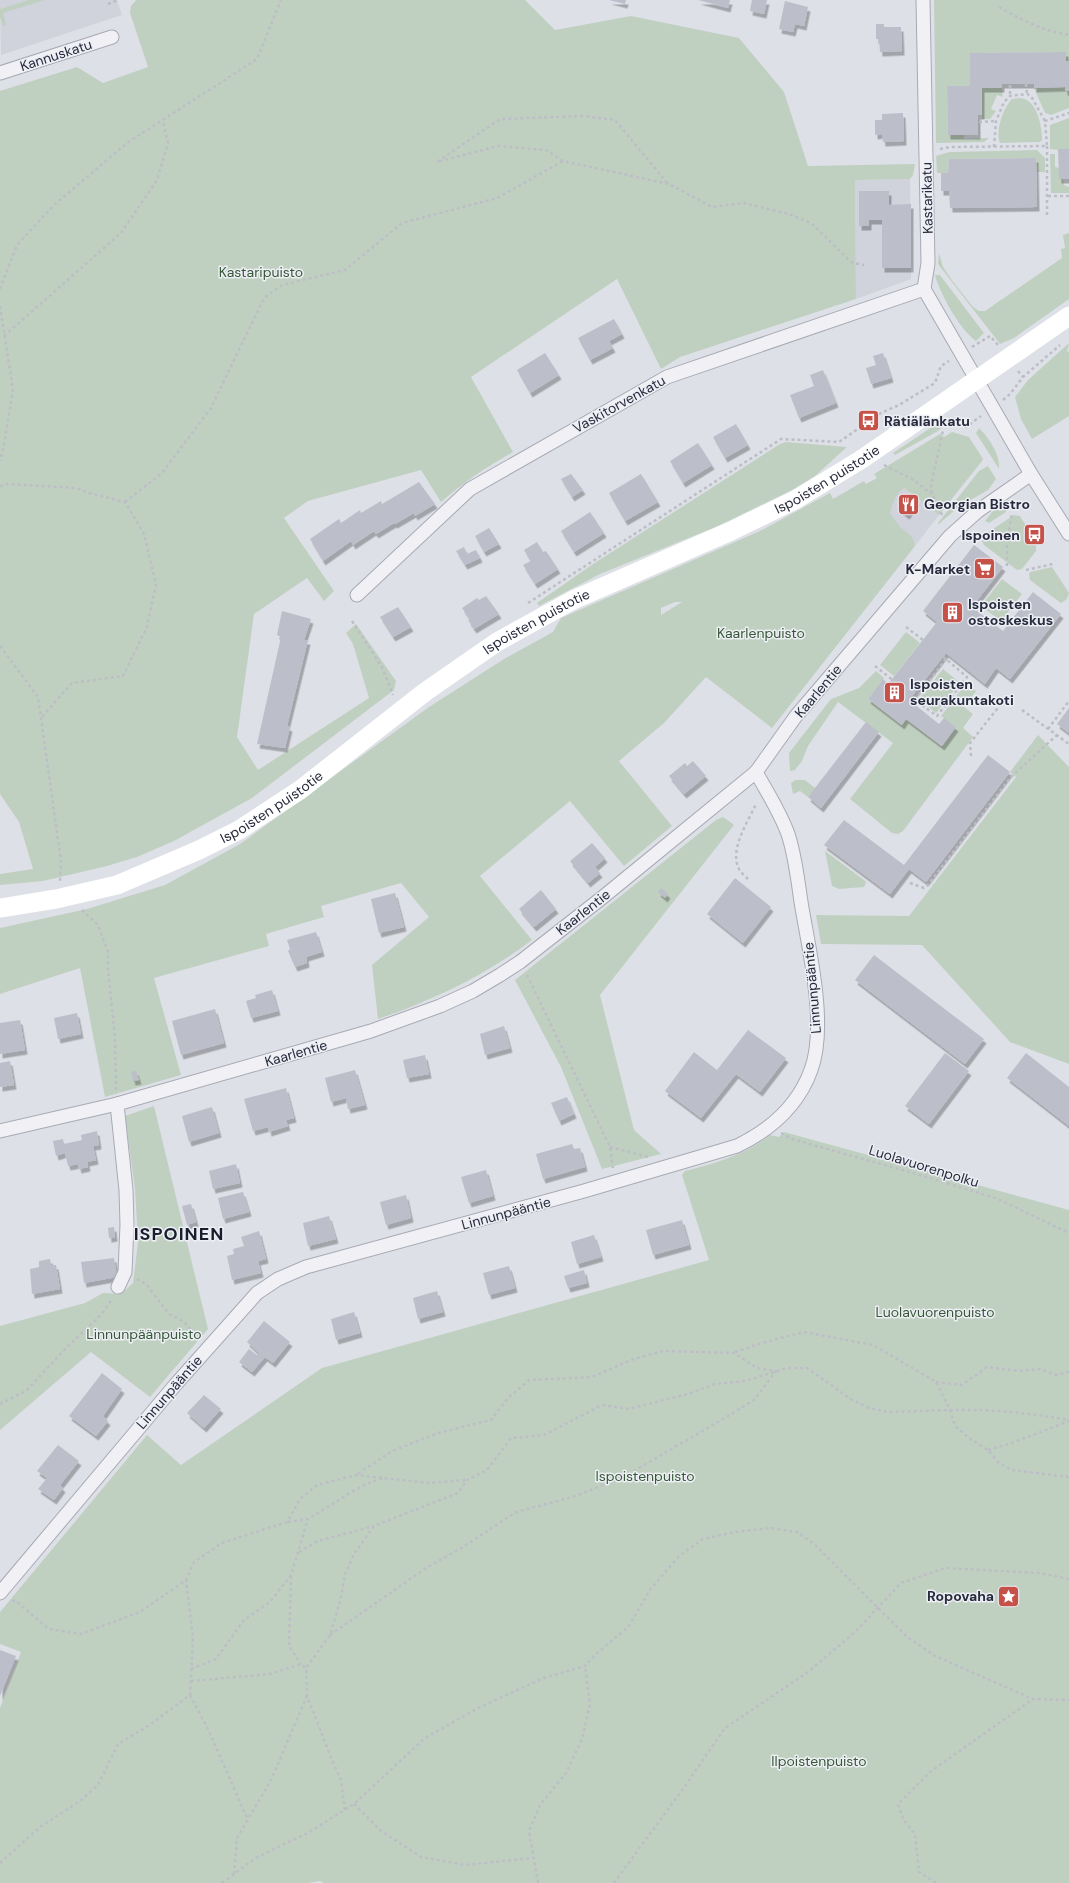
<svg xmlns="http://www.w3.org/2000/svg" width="1069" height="1883" font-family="'DM Sans',sans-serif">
<defs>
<filter id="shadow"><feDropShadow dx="2.5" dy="4.5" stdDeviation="0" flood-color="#0004"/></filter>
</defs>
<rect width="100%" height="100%" fill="#dee0e7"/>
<!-- built -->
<g fill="#d0d2dc">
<path d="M0,0h117l5,15 -121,40z"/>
<path d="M910,179l1,100 -55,20 -1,-119z"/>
<path d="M901,486l38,29 -24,31 -37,-30z"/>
</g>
<!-- green -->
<g fill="#c0d0c0" fill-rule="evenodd">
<path d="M29,0h16l-42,13 3,11 -1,2 -2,-1 -3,-8v-11l1,3z"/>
<path d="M136,0h389l30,30 76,-14 108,22 45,54 24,74 107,-2 -2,11 -3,4 -55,1 1,119 -176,58 -19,12 -44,-90 -146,98 42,75c-27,15 -49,30 -72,50l-20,-32 -113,31 -24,17 50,73 -10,10 -17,-23 -53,36 -17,123 21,33 111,-72 -16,-54 -7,-11 10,-9 40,57 -2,9 -142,108 -78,43 -37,16 -30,9 -64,15 -43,4v-11l33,-5 -14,-47 -19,-28v-703l77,-24 26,16 45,-16 -18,-54 1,-7z"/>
<path d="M934,0h135v61h-3l-1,-9 -95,1v33l-23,1 1,48h16v4l25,-1 -5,4 -48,1z"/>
<path d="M1065,87v4h4v17l-18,7 -6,-2 -11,-25z"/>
<path d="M982,88h20l1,9 -6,-2 -6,14 5,2 -6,8h-8z"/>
<path d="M1020,98c17,1 22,28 22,42l-2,2 -40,1c-5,-12 3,-35 12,-44z"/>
<path d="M1069,118v31h-10v1l-9,-1v-24z"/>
<path d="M1037,150l8,8v14h-8l-1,-14 -87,1 -1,14h-11l-1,-17 13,-4z"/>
<path d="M1050,154h5v13l4,1v10l4,1 1,6 5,2v6h-18z"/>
<path d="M1069,233v66l-55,39 -14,6 -62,-80 1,-11 4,14 8,12 22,28 6,4h6l77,-53 -1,-9 4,-1 -2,-13z"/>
<path d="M935,275h5l44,58 -8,8c-16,-11 -36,-47 -41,-66z"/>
<path d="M1069,343l-2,9 2,-1v65l-37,23 -11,-20 -6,-22 13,-17z"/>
<path d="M946,420v3l-8,8 -43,24 -2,-2 42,-28z"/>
<path d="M979,428c10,10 21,26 20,41l-23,-36z"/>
<path d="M952,432l17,5 14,22 -1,2 -43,54 -35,-27c-8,5 -12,16 -14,25l11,15 11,9 3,9 -143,182 -66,-51 -42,46 -45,38 53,65 -48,40 -54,-65 -90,75 52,64c-46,35 -99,60 -154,79l-6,-54 57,-48 -28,-34 -80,23 3,11 -58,17 3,12 -115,32 27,97 -76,22 -25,-129 -80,26v-66l87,-19 78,-24 75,-41 189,-137 75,-48 49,-27 8,-14 199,-87 70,-38 3,6 31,-18 2,3 11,-6 -3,-4 66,-40 4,3zM675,602h7l-21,13v-7z"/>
<path d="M786,442l61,5 -32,29 -23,14 -74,36 -118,48 -61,32 -2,-3 56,-39 187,-120z"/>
<path d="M988,466l8,13 -8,11 -31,18 -18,16 -1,-1 41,-52z"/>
<path d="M1008,500l-2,12 -17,11 -4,-2 11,-14z"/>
<path d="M1014,515l6,1 16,26v9l-14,18 -5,1 -33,-25 -2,-4 2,-6z"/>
<path d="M1052,567l17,26 -2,6 -6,4 -31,-23 -1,-6 1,-2z"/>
<path d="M1002,579l20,15 -21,27 -20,-15z"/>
<path d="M906,632l14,11 -26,33 -14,-11z"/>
<path d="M943,669l17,14 -24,30 -17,-14z"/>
<path d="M876,671l8,7 -16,21 33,26 5,-6 35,27 15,-19 -15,-11 23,-30h6l6,5 -12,16 9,7 -10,14 10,9 -70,94 -5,3 -6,-1 -42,-34 43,-56 -55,-41 -30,44 -6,15 -7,9 -5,1 -1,-18 42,-54 28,-11z"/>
<path d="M1038,735l31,32v297l-59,-22 -88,-97 -101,-1 -5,-29 93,1 107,-139 -6,-5z"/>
<path d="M795,780h10l10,8 -7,9 -8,-6 -7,3 -2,-11z"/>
<path d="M723,817l11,8 -134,170 34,135 27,24 -59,15 -41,-102 -46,-87 201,-160z"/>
<path d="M825,851l39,29 2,2 -2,5 -25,2 -7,-3z"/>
<path d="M154,1106l54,223 -58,68 -59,-45 -91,78v-104l85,-23 18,-10 18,1 12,-11 5,-41 -3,-53 -10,-73z"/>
<path d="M784,1132l285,78v673h-745l-4,-2 -12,2h-308v-175l21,-56 -21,-8v-32l147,-177 34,30 141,-97 387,-108 -27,-85 3,-4c31,-8 60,-16 85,-36l9,2z"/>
</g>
<!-- building -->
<g fill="#bcbec9" filter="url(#shadow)">
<path d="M609,0h17l-1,4z"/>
<path d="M698,0h32l-2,8z"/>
<path d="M752,0h15l-3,14 -14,-3z"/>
<path d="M785,1l23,6 -4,19 -9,-2 -2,8 -14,-3z"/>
<path d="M876,24h8v3h17l1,24 -22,1 -1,-13h-3z"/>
<path d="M1066,52v9h3v30h-4v-4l-31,1v-4h-32v4h-20v27h-4v20h-30l-1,-49h23v-33z"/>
<path d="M903,113l1,28 -21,1 -1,-8 -7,1v-15h7v-6z"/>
<path d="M1058,149h11v30h-10z"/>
<path d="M1036,158l1,49 -87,1 -1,-17h-8v-18h7l1,-14z"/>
<path d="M859,191h30v14l22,-1v64h-29v-48h-13v6h-10z"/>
<path d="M614,319l8,15 -13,7 4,7 -23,12 -12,-22z"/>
<path d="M545,353l14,22 -29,18 -13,-23z"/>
<path d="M883,353l8,25 -20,6 -5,-16 10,-3 -3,-9z"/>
<path d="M823,370l13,33 -37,15 -9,-23 24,-9 -4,-11z"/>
<path d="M736,424l12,21 -23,13 -12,-21z"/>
<path d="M698,443l14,22 -29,18 -13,-22z"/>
<path d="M571,474l12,16 -11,7 -11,-18z"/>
<path d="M641,474l17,28 -33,19 -16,-28z"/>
<path d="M419,482l16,22 -20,12 -1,-3 -19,11 -1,-1 -18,11 -2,-3 -21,14 -2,-4 -28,20 -13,-22 29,-20 2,4 19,-13 1,3 20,-12 1,3z"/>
<path d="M910,495l7,6 -10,14 -8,-6z"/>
<path d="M590,512l14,21 -30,19 -13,-21z"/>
<path d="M489,528l10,16 -15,8 -9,-16z"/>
<path d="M537,542l6,10 3,-1 12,18 -23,15 -12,-19 8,-4 -7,-11z"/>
<path d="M974,545l29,22 -31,40 31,24 30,-39 28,22 -51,65 -14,-11 -11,16 -39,-31 -37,47 30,24 5,-6 12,9 -14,19 -36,-27 -4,6 -34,-26 15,-20 5,5 49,-62 -14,-11z"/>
<path d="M464,547l3,7 9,-4 4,8 -15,7 -9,-14z"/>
<path d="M486,596l13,18 -25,15 -6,-9 2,-1 -8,-11 15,-10 2,2z"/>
<path d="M398,607l13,20 -18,10 -13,-20z"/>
<path d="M282,611l29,8 -7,21h4l-21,86 3,1 -5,21 -28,-4 24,-107 -4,-2z"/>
<path d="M1069,708v25l-12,-9z"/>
<path d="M866,722l13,10 -58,76 -13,-11z"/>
<path d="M988,755l22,17 -84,110 -17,-13 -19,25 -66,-49 20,-25 60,45z"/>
<path d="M693,761l13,15 -22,18 -15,-18 16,-13 2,3z"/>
<path d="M592,843l13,15 -10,9 5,6 -12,10 -18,-22z"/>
<path d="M735,878l36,29 -28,36 -36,-29z"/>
<path d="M661,888l7,6 -3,4 -7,-6z"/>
<path d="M541,890l15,19 -22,18 -15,-18z"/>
<path d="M395,893l9,34 -25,6 -8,-34z"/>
<path d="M316,932l6,20 -16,5 1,6 -12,4 -7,-16 2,-2 -3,-9z"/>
<path d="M874,955l110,84 -19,25 -110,-84z"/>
<path d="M272,990l6,21 -27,7 -5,-17 10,-3 -1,-3z"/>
<path d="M215,1009l9,34 -43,12 -9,-34z"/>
<path d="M77,1013l4,21 -23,5 -4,-21z"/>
<path d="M20,1020l5,30 -25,4v-31z"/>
<path d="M504,1026l6,22 -25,7 -5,-21z"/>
<path d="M748,1030l38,28 -26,34 -24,-18 -35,44 -36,-27 29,-39 23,18z"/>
<path d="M945,1053l24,18 -40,53 -24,-18z"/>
<path d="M1026,1053l43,34v39l-62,-48z"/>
<path d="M425,1055l4,19 -22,4 -4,-18z"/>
<path d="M10,1061l4,24 -14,2v-24z"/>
<path d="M355,1070l10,35 -17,4 -2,-11 -15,4 -6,-24z"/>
<path d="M136,1071l3,9 -6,1 -2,-9z"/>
<path d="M286,1088l8,30 -8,2 2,6 -19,6 -1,-5 -15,4 -9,-32z"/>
<path d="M567,1097l7,17 -15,7 -8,-18z"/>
<path d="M212,1107l7,26 -30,9 -7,-26z"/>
<path d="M97,1131l2,14 -6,1 3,14 -9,2 1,5 -9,2 -1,-5 -10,2 -3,-13 -9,3 -3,-15 10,-2 1,5 18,-4 -1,-5z"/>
<path d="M572,1144l2,5 6,-1 5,19 -42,12 -7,-25z"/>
<path d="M236,1164l4,19 -27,6 -4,-18z"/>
<path d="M486,1170l7,26 -24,7 -8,-26z"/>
<path d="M243,1192l6,20 -26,7 -5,-21z"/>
<path d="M406,1195l5,23 -25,7 -6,-23z"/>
<path d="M191,1204l5,18 -9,3 -5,-19z"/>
<path d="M329,1216l7,23 -28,7 -5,-23z"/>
<path d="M682,1220l7,25 -36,10 -7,-25z"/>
<path d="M114,1227l1,10 -6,1 -1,-10z"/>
<path d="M259,1231l7,28 -8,2 3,12 -29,7 -5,-24 7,-2 -1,-5 11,-3 -3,-9z"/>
<path d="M594,1235l7,22 -24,7 -6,-22z"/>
<path d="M114,1258l3,19 -33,6 -3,-21z"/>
<path d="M50,1259l1,6h5l4,24 -28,5 -2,-25 9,-2v-6z"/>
<path d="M509,1266l6,22 -26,7 -6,-22z"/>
<path d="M584,1270l3,13 -19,5 -4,-12z"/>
<path d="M437,1291l6,21 -25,7 -5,-21z"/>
<path d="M354,1312l6,21 -24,7 -5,-21z"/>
<path d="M264,1321l26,21 -17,21 -8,-6 -13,15 -13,-10 10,-13 8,6 2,-2 -12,-11z"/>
<path d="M102,1373l20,16 -19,27 5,5 -12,15 -27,-20z"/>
<path d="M204,1395l17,14 -17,19 -17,-15z"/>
<path d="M58,1445l21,16 -19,24 3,3 -9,12 -16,-11 9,-11 -10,-7z"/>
<path d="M0,1650l16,6 -16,40z"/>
</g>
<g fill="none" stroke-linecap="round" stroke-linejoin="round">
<defs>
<g id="street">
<path d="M923,0l5,263 -4,26 107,185 38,60"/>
<path d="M0,73l112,-36"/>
<path d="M357,595l113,-106 197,-112 257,-88"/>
<path d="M117,1104l9,86 1,35 -2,47 -7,15"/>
<path d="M0,1131l117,-27 254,-73 69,-25 33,-15 27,-16 20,-13 83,-65 153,-125 40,-56 154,-180 28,-25 53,-37"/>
<path d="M0,1593l176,-209 81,-91 21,-14 28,-12 278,-76 153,-45c33,-16 61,-40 74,-76 16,-43 -1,-116 -9,-162 -4,-24 -6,-50 -14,-74 -8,-22 -21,-42 -32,-62"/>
</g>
</defs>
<!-- street casing -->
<use href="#street" stroke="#a7aab4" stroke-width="15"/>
<!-- path -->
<g stroke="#bdbec5" stroke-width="2.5" stroke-dasharray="3 3" stroke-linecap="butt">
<path d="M108,4l10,-4"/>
<path d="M999,7c23,13 44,24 70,28"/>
<path d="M1026,84l1,10"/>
<path d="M1010,85v11"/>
<path d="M979,122l17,-1"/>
<path d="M1047,146v70"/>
<path d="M994,147l2,-26 8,-19 6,-6 17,-2 4,2 14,25"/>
<path d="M940,149l10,-2 97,-1 -2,-25 24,-8"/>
<path d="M563,161l-17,-11 -48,-4 -61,16 63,-43 84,-3 31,4 53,64"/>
<path d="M1048,196h21"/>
<path d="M0,289l17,-44 37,-40 73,-62 130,-84 24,-59"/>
<path d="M0,306l13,83 -9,56 -4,16"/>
<path d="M4,336l117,-103 36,-53 11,-37 -5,-22"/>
<path d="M972,347l18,-11 8,9"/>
<path d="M1018,371l5,6"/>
<path d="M1003,400l7,-6 13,-17 37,-32"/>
<path d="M951,418l2,6 13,3 15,-11"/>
<path d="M884,465l30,15 17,14"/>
<path d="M0,486l7,-2 69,4 13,5 36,9 19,32 12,50 -9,43 -24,49 -51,7 -31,35"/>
<path d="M125,502l37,-29 49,-65 53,-110 18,-13 63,-15 57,-47 95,-25 66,-37 106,23 43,23 32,-4 45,11 22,9 38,37 4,3 11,2"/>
<path d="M942,515l-10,-21 -1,-9 12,-55"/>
<path d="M1007,566v-24l5,-29"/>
<path d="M1026,570l27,-6"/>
<path d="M528,603l253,-164 58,3 42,-29 18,-8 36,-22 6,-17 8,-5"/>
<path d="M352,621l30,46 11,28"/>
<path d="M906,627l17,13"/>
<path d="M0,646l38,51 23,164 -1,21"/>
<path d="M943,657l3,2 21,18 -30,39 -22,-16 31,-41"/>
<path d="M875,666l19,15"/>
<path d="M1022,710l47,34"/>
<path d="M1048,729l21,-28"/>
<path d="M971,756l-1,-13 31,-39"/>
<path d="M748,879c-3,-3 -7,-6 -9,-10 -10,-20 9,-47 17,-65"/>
<path d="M910,883l14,5 4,-3 83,-108 46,-42"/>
<path d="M82,910l16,15 10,27v17l7,69 1,52"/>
<path d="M527,975l83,172 3,21"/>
<path d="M781,1133l11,6 135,38 71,22 71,34"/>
<path d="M610,1147l38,10"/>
<path d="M137,1279l9,5 23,30 15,8 15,16"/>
<path d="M735,1352l27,-9 42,-11 69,13 63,37 14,28c43,-1 77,3 119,10"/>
<path d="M936,1382l26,3 25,-18 32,4 22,-2 14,6 14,-3"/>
<path d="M0,1404l26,-13 41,-44 34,-32 12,-17"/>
<path d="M988,1450l24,-7 57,-22"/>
<path d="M288,1522l20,-3 52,-32 22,-9"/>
<path d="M299,1552l19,-11 56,-15"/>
<path d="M291,1576l-2,70 12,18"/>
<path d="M12,1601h4l33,28 32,5 59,-22 46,-32 8,-18 28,-19 65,-21 13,-23 17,-14 39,-10 73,8 38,-3"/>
<path d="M330,1635l96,-67 37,-21 53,-35 60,-16 51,-21 101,-59 26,-16 22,-29 -19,-3 -23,-15 -71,-2 -32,9 -39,17 -63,3 -21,18 -17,22 -53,13 -46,18 -36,24"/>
<path d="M191,1669l25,-10 28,-39 26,-18 21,-27 17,-56"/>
<path d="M191,1681l79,-7 31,-10 5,4"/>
<path d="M190,1695l18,34 40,91"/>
<path d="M354,1804l27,27 40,26 44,8 67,-7"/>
<path d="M345,1810l-4,-30 -9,-20 -25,-64 -1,-28 24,-33 10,-33 5,-28 9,-20 20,-28 84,-33 9,-13 20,-10 24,-32 33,-3 58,-30 27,4 59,-15 27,-10 30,-3 42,-13h20l45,32 17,8 19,4 62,-2 5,16 14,12 19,12 10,12 14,8 57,7"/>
<path d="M0,1863l40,-36 40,-26 18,-16 20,-41 33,-20 39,-29 3,-58 -7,-57"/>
<path d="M234,1874l3,-36 34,-58 36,-84"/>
<path d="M222,1883l35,-26 51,-24 46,-29 71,-66 55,-31 64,-29 41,-12 10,-11 33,-28 22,-37 28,-33 25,-18 32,-7 36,-4 26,4 16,11 93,93 29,20 98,43 36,1"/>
<path d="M538,1883l-9,-52 11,-26 26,-32 16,-34 8,-35 -5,-38"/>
<path d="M614,1883l71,-97 40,-58 83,-56 47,-40 46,-49 44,-15 95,5 29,6"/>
<path d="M936,1883l-17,-11 -4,-38 -12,-15 -5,-15 32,-32 103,-73"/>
</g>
<!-- street -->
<use href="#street" stroke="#f1f1f5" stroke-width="13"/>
<!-- secondary -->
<path stroke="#fff" stroke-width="19" id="s1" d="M0,908l56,-9 61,-14 82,-35 40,-20 61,-40 125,-98 72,-50 76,-42 158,-69 64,-31 67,-41 207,-143"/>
</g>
<!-- icons -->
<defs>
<symbol id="bus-square" viewBox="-11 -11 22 22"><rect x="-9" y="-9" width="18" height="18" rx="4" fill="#c65148" stroke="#edeff5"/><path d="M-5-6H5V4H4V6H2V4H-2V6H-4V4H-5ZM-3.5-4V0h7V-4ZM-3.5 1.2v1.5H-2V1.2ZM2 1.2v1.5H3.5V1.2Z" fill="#fff"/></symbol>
<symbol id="restaurant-square" viewBox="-11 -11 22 22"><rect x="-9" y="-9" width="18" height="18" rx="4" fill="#c65148" stroke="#edeff5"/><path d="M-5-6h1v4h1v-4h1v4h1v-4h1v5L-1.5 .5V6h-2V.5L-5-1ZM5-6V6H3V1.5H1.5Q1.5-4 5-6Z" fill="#fff"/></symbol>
<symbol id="supermarket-square" viewBox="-11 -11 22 22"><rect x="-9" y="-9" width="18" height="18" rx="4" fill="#c65148" stroke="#edeff5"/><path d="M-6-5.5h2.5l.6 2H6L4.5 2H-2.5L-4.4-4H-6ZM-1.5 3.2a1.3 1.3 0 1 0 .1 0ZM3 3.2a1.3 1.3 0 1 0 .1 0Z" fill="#fff"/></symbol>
<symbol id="building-square" viewBox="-11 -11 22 22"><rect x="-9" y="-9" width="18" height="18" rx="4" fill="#c65148" stroke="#edeff5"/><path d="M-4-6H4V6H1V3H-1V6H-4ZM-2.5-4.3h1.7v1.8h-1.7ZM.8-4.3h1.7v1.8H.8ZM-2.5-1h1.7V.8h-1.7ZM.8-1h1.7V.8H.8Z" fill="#fff"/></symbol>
<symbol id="sight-square" viewBox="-11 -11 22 22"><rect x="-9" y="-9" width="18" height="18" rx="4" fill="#c65148" stroke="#edeff5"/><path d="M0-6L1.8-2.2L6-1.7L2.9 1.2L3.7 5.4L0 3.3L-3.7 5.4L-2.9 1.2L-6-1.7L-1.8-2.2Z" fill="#fff"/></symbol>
</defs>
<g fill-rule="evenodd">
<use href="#bus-square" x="856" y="408" width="25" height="25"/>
<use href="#restaurant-square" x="896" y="492" width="25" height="25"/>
<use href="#bus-square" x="1022" y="522" width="25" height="25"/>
<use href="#supermarket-square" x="972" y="556" width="25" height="25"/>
<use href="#building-square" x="940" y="600" width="25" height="25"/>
<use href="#building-square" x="882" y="680" width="25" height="25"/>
<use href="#sight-square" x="996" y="1584" width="25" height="25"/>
</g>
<g text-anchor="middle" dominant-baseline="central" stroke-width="3" stroke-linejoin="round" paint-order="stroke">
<!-- street labels -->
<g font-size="14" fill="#282b3d" stroke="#edeff5">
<text transform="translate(56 55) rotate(-18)">Kannuskatu</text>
<text transform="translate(927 198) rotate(-91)">Kastarikatu</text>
<text transform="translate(619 404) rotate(-29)">Vaskitorvenkatu</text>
<text stroke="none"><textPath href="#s1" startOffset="941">Ispoisten puistotie</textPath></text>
<text stroke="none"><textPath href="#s1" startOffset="617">Ispoisten puistotie</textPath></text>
<text transform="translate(818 691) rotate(-50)">Kaarlentie</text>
<text stroke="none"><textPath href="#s1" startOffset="293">Ispoisten puistotie</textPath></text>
<text transform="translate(583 912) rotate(-38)">Kaarlentie</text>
<text transform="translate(812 988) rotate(-95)">Linnunpääntie</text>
<text transform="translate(296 1053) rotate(-16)">Kaarlentie</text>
<text transform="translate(924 1166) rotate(17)">Luolavuorenpolku</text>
<text transform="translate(506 1213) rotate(-15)">Linnunpääntie</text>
<text transform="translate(169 1392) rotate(-49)">Linnunpääntie</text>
</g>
<!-- park labels -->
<g font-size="14" fill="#365837" stroke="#edeff5">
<text x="261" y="272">Kastaripuisto</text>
<text x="761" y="633">Kaarlenpuisto</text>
<text x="935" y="1312">Luolavuorenpuisto</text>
<text x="144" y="1334">Linnunpäänpuisto</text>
<text x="645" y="1476">Ispoistenpuisto</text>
<text x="819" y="1761">Ilpoistenpuisto</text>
</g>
<!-- poi labels -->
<g font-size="14" font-weight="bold" fill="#282b3d" stroke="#edeff5" text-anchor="start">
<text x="884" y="421">Rätiälänkatu</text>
<text x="924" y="504">Georgian Bistro</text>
<text x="1020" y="535" text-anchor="end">Ispoinen</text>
<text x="970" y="569" text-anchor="end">K-Market</text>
<text x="968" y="604">Ispoisten<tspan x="968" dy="16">ostoskeskus</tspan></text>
<text x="910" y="684">Ispoisten<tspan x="910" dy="16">seurakuntakoti</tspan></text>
<text x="994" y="1596" text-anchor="end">Ropovaha</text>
</g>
<!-- district labels -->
<g font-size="18" font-weight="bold" letter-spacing="1" fill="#1a1d2e" stroke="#edeff5">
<text x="179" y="1234">ISPOINEN</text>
</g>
</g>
</svg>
